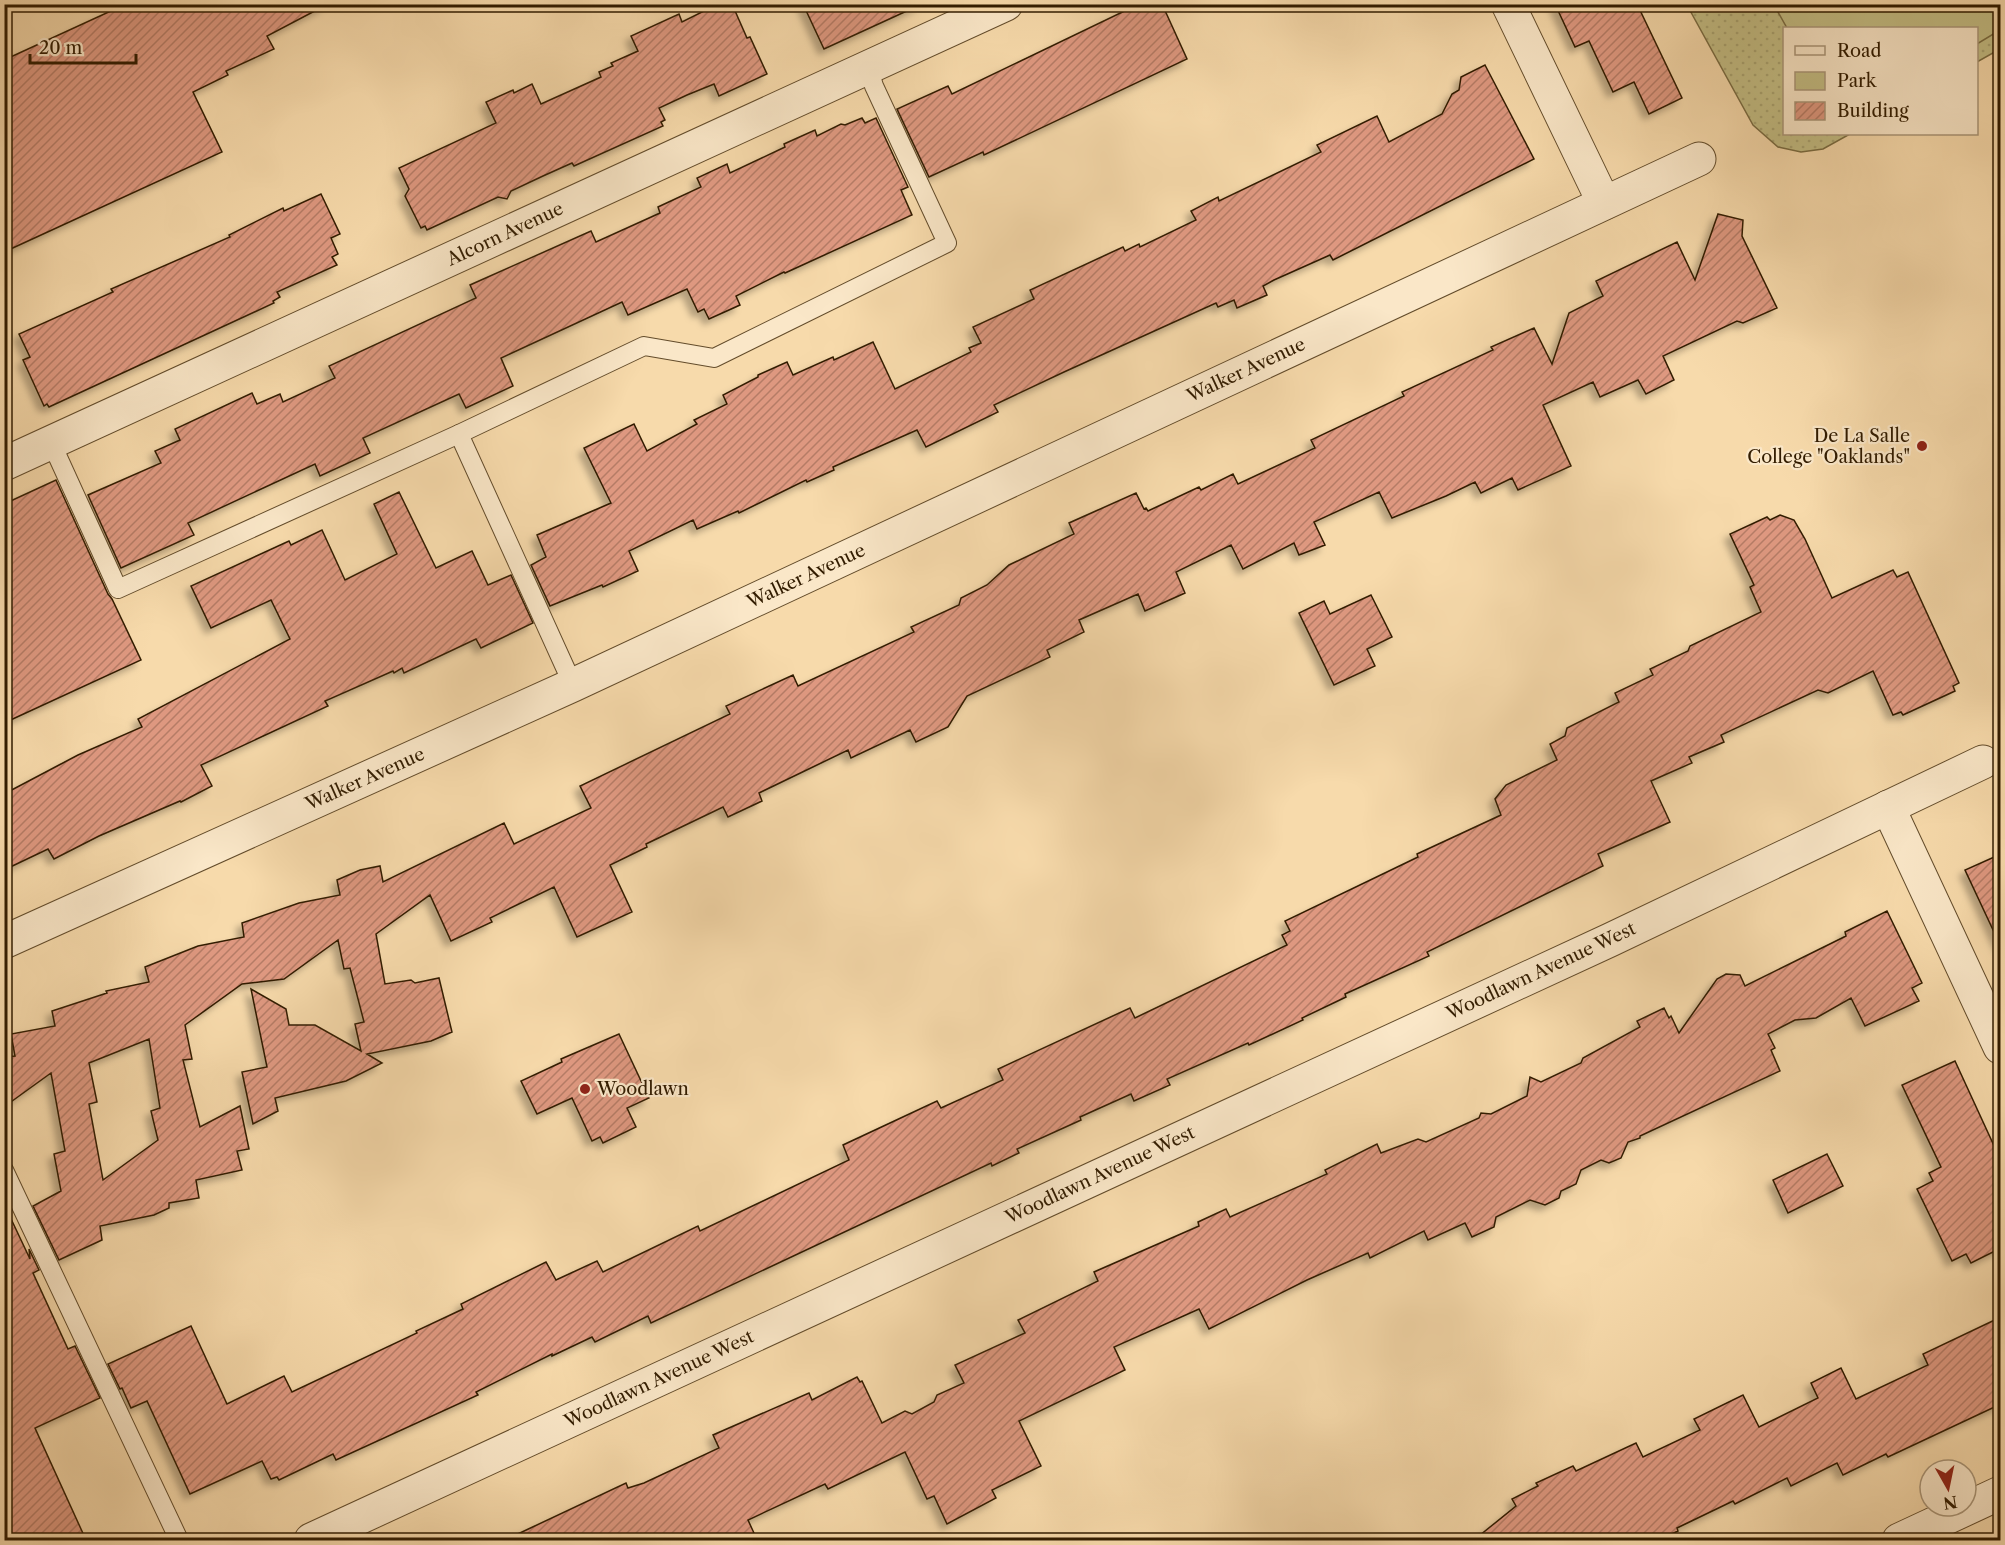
<svg xmlns="http://www.w3.org/2000/svg" width="2005" height="1545" font-family="'Libre Caslon Text',serif">
<defs>
<pattern id="grass-dots" width="8" height="8" patternUnits="userSpaceOnUse" patternTransform="scale(1.5)"><rect width="8" height="8" fill="#c3bd84"/><path d="M2 2h.1M6 6h.1" fill="none" stroke="#a8a270" stroke-width="1.8" stroke-linecap="round"/></pattern>
<pattern id="building-hatch" width="6" height="6" patternUnits="userSpaceOnUse" patternTransform="scale(1.5)"><rect width="6" height="6" fill="#de9880"/><path d="M-1 1l2-2M0 6l6-6M5 7l2-2" fill="none" stroke="#b57b66"/></pattern>
<filter id="shadow"><feDropShadow dx="-5.5" dy="5.5" stdDeviation="3" flood-color="#0004"/></filter>
</defs>
<rect width="100%" height="100%" fill="#f7daab"/>
<filter id="stains"><feTurbulence type="fractalNoise" baseFrequency=".00333" numOctaves="4"/><feColorMatrix values="0 0 0 0 .2 0 0 0 0 .09 0 0 0 0 .02 0 0 0 .5 -.17"/></filter>
<radialGradient id="worn" r=".72"><stop offset=".6" stop-color="#630" stop-opacity="0"/><stop offset="1" stop-color="#630" stop-opacity=".3"/></radialGradient>
<!-- grass -->
<path fill="url(#grass-dots)" stroke="#7a6c42" stroke-width="1.5" d="M1687,5h313v44l-23,13 -1,-34h-192v106h66l-27,15 -22,3 -23,-5 -25,-22z"/>
<!-- park -->
<path fill="#c3bd84" stroke="#7a6c42" stroke-width="1.5" d="M1774,5h226v25l-23,14 -1,-16h-189z"/>
<!-- building -->
<g fill="url(#building-hatch)" stroke="#321c00" stroke-width="1.5" fill-rule="evenodd" filter="url(#shadow)">
<path d="M126,4h202l-61,32 7,13 -48,22 2,4 -35,17 29,60 -218,100v-192z"/>
<path d="M718,4h14l15,34 3,-1 17,37 -48,22 -5,-12 -27,11 -28,13 6,12 -4,2 2,4 -89,40 -2,-3 -29,13 -32,15 -4,8 -9,-2 -71,33 -2,-4 -4,2 -16,-32 4,-7 -10,-21 97,-45 -10,-21 27,-12 1,3 18,-9 9,20 60,-27 -2,-5 14,-6 -2,-3 27,-12 -7,-15 48,-22 3,8z"/>
<path d="M803,4h119l-98,45z"/>
<path d="M1139,4h23l25,55 -203,96 -1,-3 -54,25 -32,-68 51,-23 4,8z"/>
<path d="M1555,4h82l45,94 -33,16 -15,-32 -21,10 -24,-51 -14,6z"/>
<path d="M1485,65l49,94 -201,101 -3,-5 -56,25 -11,6 4,9 -30,13 -3,-8 -16,7 -2,-4 -152,69 -70,33 4,7 -72,35 -9,-17 -84,37 1,3 -27,12 -1,-2 -67,33 -1,-2 -41,18 -4,-9 -64,31 9,20 -35,16 -1,-2 -52,21 -19,-41 15,-8 -9,-22 74,-32 -27,-55 50,-24 13,27 50,-27 -3,-4 33,-16 -4,-9 35,-18v-2l29,-13 6,13 40,-18 1,3 39,-18 22,47 76,-37 -2,-4 12,-5 -8,-16 61,-28 -4,-9 93,-43 2,4 14,-7 1,3 56,-27 -5,-9 27,-14 1,4 102,-49 -4,-7 60,-29 12,26 53,-28 10,-20 7,-4 2,-13z"/>
<path d="M862,118l3,5 11,-5 32,69 -7,3 11,25 -127,58 -1,-1 -48,24 4,9 -31,14 -5,-10 -6,3 -11,-23 -59,26 -6,-13 -121,56 12,28 -47,22 -7,-14 -96,44 7,15 -50,23 -5,-12 -127,59 6,12 -73,33 -33,-73 73,-32 -6,-12 25,-11 -5,-11 77,-36 5,11 23,-10 3,8 52,-24 -6,-12 147,-68 -6,-13 121,-54 5,11 64,-29 -2,-6 43,-20 -4,-9 30,-14 3,9 55,-26 -1,-3 31,-14 2,6 24,-12 4,1z"/>
<path d="M321,194l19,40 -9,4 7,16 -6,3 5,8 -60,27 3,5 -7,4 1,2 -225,104 -2,-3 -3,2 -21,-46 7,-3 -11,-23 94,-42 -2,-3 119,-52 -1,-2 54,-27 1,3z"/>
<path d="M1718,214l25,6 -1,16 35,72 -34,15 -6,-2 -74,35 11,24 -28,14 -8,-14 -38,17 -7,-15 -50,23 28,61 -53,24 -6,-12 -31,15 -6,-11 -29,14 -54,22 -13,-26 -65,30 11,23 -26,10 -5,-12 -51,26 -12,-24 -55,27 9,21 -40,18 -7,-17 -59,26 5,12 -37,18 3,7 -83,39 -19,31 -32,15 -6,-12 -59,28 -3,-8 -89,43 3,8 -34,16 -5,-10 -77,37 1,3 -37,18 22,47 -55,25 -23,-50 -64,31 2,4 -41,19 -21,-46 -54,39 9,50 26,-4 4,3 24,-5 13,54 -21,9 -64,13 15,9 -36,18 -71,17 3,13 -25,13 -11,-52 25,-5 -16,-78 35,20 3,16h26l46,26 -6,-27 9,-2 -14,-54 -6,1 -6,-29 -54,39 -42,5 -57,41 7,34 -9,1 17,67 40,-21 9,43 -12,2 5,19 -46,10 3,18 -30,5v5l-15,7 -54,11 2,14 -43,20 -26,-54 28,-15 -7,-37 11,-3 -14,-78 -43,31 -4,-27v-20l11,-1 -4,-22 44,-8 -3,-15 55,-18 -1,-2 43,-9 -4,-15 53,-21 46,-9 -2,-14 57,-20 41,-8 -3,-15 23,-10 20,-4 3,16 121,-59 10,21 77,-36 -11,-22 150,-72 -4,-8 67,-31 5,11 116,-54 -3,-5 48,-22 2,-7 26,-13 22,-20 65,-31 -5,-11 67,-30 8,16 2,-1 2,3 51,-24 2,3 32,-16 5,10 77,-36 -4,-8 93,-44 -2,-4 91,-42 -2,-3 43,-19 18,36 17,-51 34,-17 -7,-15 81,-39 18,38zM149,1039l11,69 -9,3 7,29 -55,40 -14,-76 8,-2 -8,-39z"/>
<path d="M56,480l52,114 4,5 29,61 -137,63v-219z"/>
<path d="M399,492l37,76 36,-17 16,34 23,-10 22,48 -52,25 -5,-9 -72,34 -2,-5 -8,5 -1,-2 -68,30 3,5 -127,59 11,21 -31,16 -1,-1 -81,35 -45,23 -6,-10 -44,21v-76l74,-39 64,-28 -4,-8 152,-80 -19,-39 -60,28 -20,-42 98,-45 2,4 31,-15 23,50 52,-26 -23,-50z"/>
<path d="M1780,515l14,5 11,19 27,59 61,-28 4,7 11,-5 51,111 -6,3 2,5 -52,24 -2,-3 -8,3 -20,-44 -45,22 -10,-3 -97,45 3,7 -35,15 3,6 -41,18 19,41 -72,32 5,12 -176,86 2,4 -84,38 1,3 -44,21 1,2 -54,25 -1,-2 -81,36 3,6 -36,16 -3,-7 -51,23 1,3 -64,29 2,4 -27,13 -1,-3 -340,160 -3,-7 -53,26 -3,-5 -40,19v-2l-76,38 2,3 -142,65 -3,-6 -54,26 -2,-3 -6,2 -9,-18 -72,33 -43,-93 -16,7 -9,-20 -2,1 -12,-25 83,-38 36,78 57,-28 8,16 125,-59 -1,-2 47,-22 -2,-5 85,-42 10,18 41,-19 6,11 95,-46 2,5 149,-71 -6,-15 94,-44 4,7 62,-28 -5,-11 132,-61 5,10 152,-73 -5,-10 8,-4 -5,-10 133,-64 -1,-3 84,-39 -6,-16 11,-14 51,-25 -7,-16 15,-8 2,-8 52,-26 -4,-9 38,-18 -3,-6 38,-18 2,-5 71,-34 -11,-25 4,-2 -24,-51 37,-17 3,3z"/>
<path d="M1371,595l21,42 -25,12 8,17 -41,19 -35,-72 25,-12 6,13z"/>
<path d="M2001,854v93l-36,-77z"/>
<path d="M1887,911l35,72 -10,5 7,13 -54,25 -14,-28 -35,20 -21,2 -27,14 7,14 -4,2 9,21 -140,65v2l-12,4 -7,16 -12,5 -8,-3 -20,10 -5,14 -15,7 -2,7 -14,7 -15,-5 -34,17 -2,10 -22,10 -7,-14 -37,17 -4,-9 -54,27 -2,-5 -61,27 -98,49 -10,-20 -85,38 11,23 -106,51 22,45 -49,24 4,8 -49,26 -13,-28 -7,3 -22,-47 -77,37 -3,-5 -77,36 6,13 -16,7h-233l121,-57 2,5 16,-5 75,-35 -6,-13 96,-42 3,7 45,-23 3,5 2,-1 20,42 23,-12 7,3 22,-12 3,-7 27,-12 -9,-18 70,-32 -7,-13 80,-39 -4,-9 105,-46 -1,-4 28,-13 4,8 97,-43 -2,-4 52,-26 4,9 37,-14 8,3 53,-24 2,-5 10,1 36,-18 3,-19 11,5 40,-19 2,-5 57,-31 -3,-6 27,-13 5,10 2,-2 8,17 38,-54 9,-5 14,1 5,11 101,-50 -1,-4z"/>
<path d="M619,1034l30,64 -22,10 9,19 -33,16 -3,-6 -8,4 -20,-43 -35,16 -16,-33 41,-19 -1,-3z"/>
<path d="M1955,1061l46,100v87l-30,15 -5,-9 -14,7 -35,-72 16,-8 -4,-8 12,-6 -39,-82z"/>
<path d="M1827,1154l16,32 -55,27 -15,-33z"/>
<path d="M4,1204l26,55 -1,-10 10,21 -6,3 35,76 7,-3 25,52 -65,30 51,112h-82z"/>
<path d="M2001,1317v87l-113,53 -2,-3 -43,21 -6,-12 -46,23 -4,-8 -52,26 -2,-3 -56,27 1,3 -19,9h-185l42,-34 -4,-7 26,-13 -2,-3 37,-17 3,5 60,-28 7,14 57,-27 -6,-11 49,-24 16,32 59,-29 -7,-15 30,-15 15,31 72,-34 -5,-11z"/>
</g>
<g fill="none" stroke-linecap="round" stroke-linejoin="round">
<defs>
<g id="service">
<path d="M459,434l114,251"/>
<path d="M51,442l67,147 341,-155 185,-88 70,12 233,-115 -73,-157 -6,-19"/>
<path d="M4,1170l175,370"/>
</g>
<g id="minor">
<path d="M1508,4l96,199"/>
<path d="M4,464l1002,-460"/>
<path d="M1888,807l112,240"/>
<path d="M4,942l569,-257 1126,-526"/>
<path d="M311,1540l1299,-600 373,-178"/>
<path d="M1899,1540l101,-47"/>
</g>
</defs>
<!-- service casing -->
<use href="#service" stroke="#634c2b" stroke-width="20"/>
<!-- minor casing -->
<use href="#minor" stroke="#634c2b" stroke-width="35"/>
<!-- service -->
<use href="#service" stroke="#fae7c8" stroke-width="18"/>
<!-- minor -->
<use href="#minor" stroke="#fae7c8" stroke-width="33"/>
</g>
<!-- markers -->
<g fill="#8f2418" stroke="#fae7c8" stroke-width="2">
<circle cx="1922" cy="446" r="6"/>
<circle cx="585" cy="1089" r="6"/>
</g>
<g text-anchor="middle" dominant-baseline="central" stroke-width="4.5" stroke-linejoin="round" paint-order="stroke">
<!-- street labels -->
<g font-size="18" fill="#321c00" stroke="#fae7c8">
<text transform="translate(505 234) rotate(-25)">Alcorn Avenue</text>
<text transform="translate(1246 370) rotate(-25)">Walker Avenue</text>
<text transform="translate(806 576) rotate(-25)">Walker Avenue</text>
<text transform="translate(365 779) rotate(-24)">Walker Avenue</text>
<text transform="translate(1541 971) rotate(-25)">Woodlawn Avenue West</text>
<text transform="translate(1100 1175) rotate(-25)">Woodlawn Avenue West</text>
<text transform="translate(659 1379) rotate(-25)">Woodlawn Avenue West</text>
</g>
<!-- poi labels -->
<g font-size="18" fill="#321c00" stroke="#fae7c8" text-anchor="end">
<text x="1910" y="436">De La Salle<tspan x="1910" dy="21">College "Oaklands"</tspan></text>
<text x="597" y="1089" text-anchor="start">Woodlawn</text>
</g>
</g>
<!-- margin -->
<rect width="2005" height="1545" fill="none" stroke="#f7daab" stroke-width="24"/>
<rect x="6" y="6" width="1993" height="1533" fill="none" stroke="#321c00" stroke-width="3"/>
<rect x="12" y="12" width="1981" height="1521" fill="none" stroke="#321c00" stroke-width="1.5"/>
<!-- legend -->
<rect x="1783" y="27" width="195" height="108" fill="#fae7c8" stroke="#aa9678" stroke-width="1.5"/>
<rect x="1795" y="46" width="30" height="9" fill="#fae7c8" stroke="#aa9678" stroke-width="1.5"/>
<text x="1837" y="57" font-size="18" fill="#321c00">Road</text>
<rect x="1795" y="72" width="30" height="18" fill="#c3bd84" stroke="#aa9678" stroke-width="1.5"/>
<text x="1837" y="87" font-size="18" fill="#321c00">Park</text>
<rect x="1795" y="102" width="30" height="18" fill="url(#building-hatch)" stroke="#aa9678" stroke-width="1.5"/>
<text x="1837" y="117" font-size="18" fill="#321c00">Building</text>
<!-- north arrow -->
<g transform="translate(1948 1488) rotate(171)"><circle r="28" fill="#fae7c8" stroke="#aa9678" stroke-width="1.5"/>
<path d="M0-4.5L10 22L0 15L-10 22Z" fill="#8f2418"/>
<text y="-9" font-size="16" font-weight="bold" text-anchor="middle" fill="#321c00">N</text>
</g>
<!-- scale -->
<path d="M30 54v9h106v-9" fill="none" stroke="#321c00" stroke-width="3"/>
<text x="39" y="54" font-size="18" fill="#321c00" stroke="#fae7c8" stroke-width="4.5" paint-order="stroke">20 m</text>
<rect width="100%" height="100%" filter="url(#stains)"/>
<rect width="100%" height="100%" fill="url(#worn)"/>
</svg>
